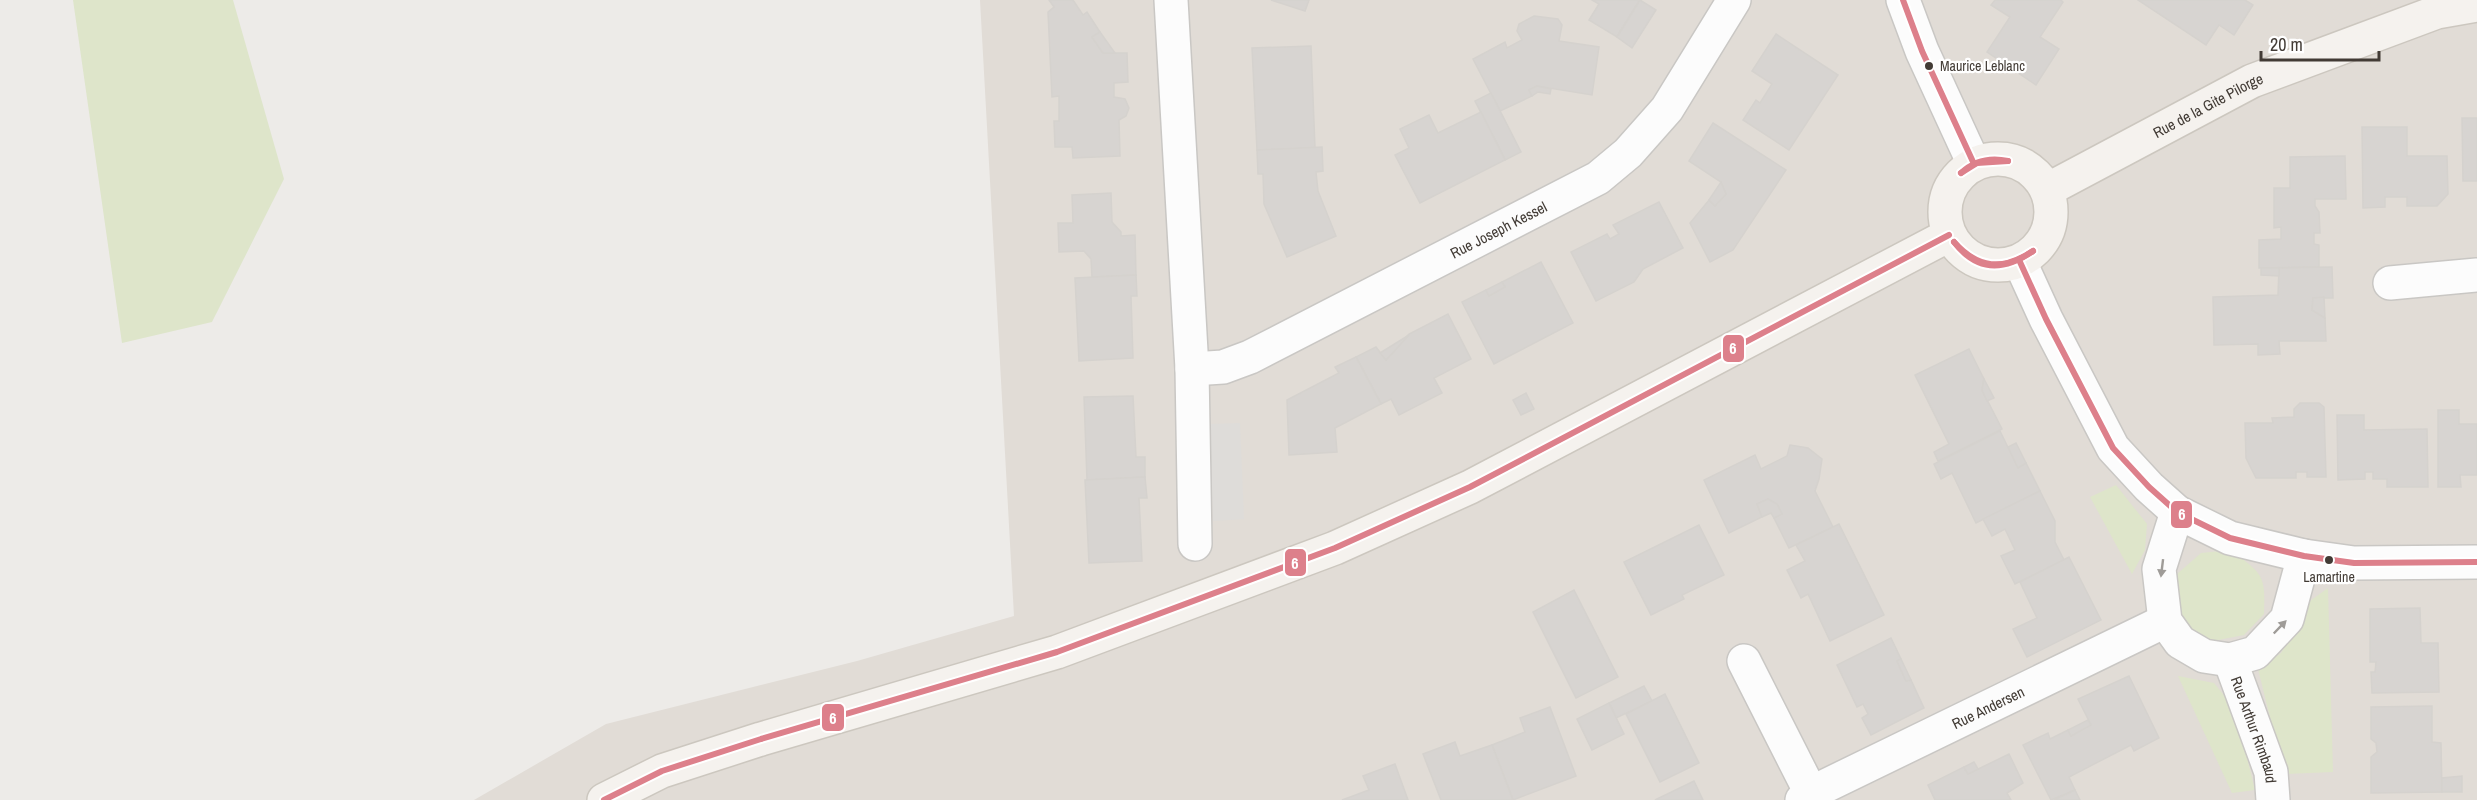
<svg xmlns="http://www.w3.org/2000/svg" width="2477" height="800" font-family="'Archivo Narrow',sans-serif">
<rect width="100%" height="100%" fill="#edebe8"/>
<!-- residential -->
<path fill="#e1dcd6" d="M980,0h1497v800h-2003l132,-76 251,-63 157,-45z"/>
<!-- green -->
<g fill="#dee5ca">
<path d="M73,0h160l51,179 -72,143 -90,21z"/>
<path d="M2116,485l31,39 -2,26 -13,24 -42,-77z"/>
<path d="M2231,550c31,24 35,24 33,64l-20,21 -31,6 -21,-8 -15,-14 -6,-24 6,-21 24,-21z"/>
<path d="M2328,588l5,184 -49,2 -26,-105 23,-16 11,-18 11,-29z"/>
<path d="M2178,676l36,7 21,26 20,81 -23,3z"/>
</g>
<!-- parking -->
<path fill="#dedcd9" d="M1240,423l4,96 -31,2 -4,-97z"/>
<!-- building -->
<g fill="#d7d4d1" stroke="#d5d2ce" stroke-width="1.5">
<path d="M1049,0h24l10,15 4,-3 13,20 -8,5 11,16h24l1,29 -14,1v14l11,2 4,9 -3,8 -7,4 1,36 -47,2 -1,-11h-17l-1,-26h5v-25l-7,1 -4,-85 6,-5z"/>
<path d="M1271,0h38l-4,11z"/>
<path d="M1592,0h48l-23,37 -28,-17 10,-16z"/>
<path d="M1640,0l16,10 -24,38 -15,-11z"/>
<path d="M1995,0h66l2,2 -23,35 19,12 -23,36 -49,-33 23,-35 -19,-12z"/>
<path d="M2138,0h107l8,5 -19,30 -15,-10 -13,20z"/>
<path d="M1534,16l24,3 4,6 -3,16 40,6 -7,48 -55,-9 -8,4 3,6 -32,15 -27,-52 32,-17 2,6 15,-8 -5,-9 2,-7z"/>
<path d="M1100,32l15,21h-12l-11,-16z"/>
<path d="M1776,34l62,41 -49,75 -46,-30 13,-20 4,3 12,-19 -20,-13z"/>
<path d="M1311,46l4,102 -58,2 -5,-102z"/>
<path d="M1537,86l14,3 -1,5 -12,-2 -6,4 -3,-6z"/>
<path d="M1491,93l30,59 -16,8 -30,-59z"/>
<path d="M1481,112l24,48 -85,43 -25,-48 14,-7 -9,-19 29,-14 9,18z"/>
<path d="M2462,118h15v63h-14z"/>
<path d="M1713,123l73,47 -53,80 -23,12 -20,-39 19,-23 6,6 11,-12 -5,-12 -32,-21z"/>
<path d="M2362,127h45v29h40l1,38 -11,12h-30v-9h-22v10l-22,1z"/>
<path d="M1322,147l1,24 -7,1 2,19 18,45 -49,21 -23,-53 -1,-30h-5l-1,-24z"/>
<path d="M2345,156l1,43h-31v7l4,6 1,21h-6v11l5,1v22l-60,1v-28l22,-1v-12l-7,1v-40h16v-31z"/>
<path d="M1721,182l5,12 -11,12 -6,-6z"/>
<path d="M1111,193l1,29 9,10v4l14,-1 1,40 -44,2 -1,-18 -7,-8 -25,1 -1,-29h15l-1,-28z"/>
<path d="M1659,202l24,46 -40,21 -9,13 -38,19 -25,-49 36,-18 3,5 9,-5 -6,-9z"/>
<path d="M1541,262l32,61 -79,41 -32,-62 24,-12 3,6 16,-9 -3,-5z"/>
<path d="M2332,267l1,31h-20l-1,12 13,8 1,23h-47l1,13 -22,1v-11l-44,1 -1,-48 65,-2 1,-27z"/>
<path d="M2261,268h18v8l-18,-1z"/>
<path d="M1136,275l1,21h-6l2,62 -54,3 -4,-83z"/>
<path d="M1502,282l3,5 -16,9 -3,-6z"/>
<path d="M2324,297l1,21 -13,-8 1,-12z"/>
<path d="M1448,314l23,45 -37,19 8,15 -43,22 -8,-16 -10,5 -25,-47 20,-10 10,13 23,-26z"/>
<path d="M1409,335l-23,25 -6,-7z"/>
<path d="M1969,349l15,30 -2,11 20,39 -64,32 -4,-9 15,-8 -34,-69z"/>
<path d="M1356,357l25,47 -46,24 2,24 -48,3 -2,-55 52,-27 -4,-6z"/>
<path d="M1984,379l10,19 -7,3 -5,-11z"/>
<path d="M1526,393l8,16 -13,6 -8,-15z"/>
<path d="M1133,396l3,61h9v20l-58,3 -3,-83z"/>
<path d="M2300,403h19l5,4 2,70h-19v-5h-11v6h-40l-10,-20 -1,-35h28l-1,-5 22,-1v-8z"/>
<path d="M2438,410h21v14h18v51h-17l1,12h-23z"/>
<path d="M2337,415h27v15l63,-1 1,58h-41v-8h-14v-7h-8v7l-27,1z"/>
<path d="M2000,431l18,37 8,-5 14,28 -64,32 -24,-50 -11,6 -7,-15z"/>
<path d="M2016,443l10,20 -8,5 -10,-21z"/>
<path d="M1790,445l18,3 14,11 -3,20 -4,12 18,36 -44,21 -15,-30 8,-4 -5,-10 -9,-5 -11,5 5,13 -33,16 -25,-53 51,-25 6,14 26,-13z"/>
<path d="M1145,477l2,21h-8l3,63 -53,2 -4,-83z"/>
<path d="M2040,491l15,30v21l9,18 -49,24 -14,-28 14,-6 -10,-21 -13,7 -9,-17z"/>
<path d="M1768,499l9,5 5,10 -8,4 -3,-5 -9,4 -5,-13z"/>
<path d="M1839,524l45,91 -54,26 -22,-47 -7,4 -14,-28 18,-9 -9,-16z"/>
<path d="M1699,525l25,50 -42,20 2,4 -33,16 -27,-53z"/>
<path d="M2069,557l32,63 -74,37 -14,-28 24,-11 -17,-36z"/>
<path d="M1574,590l44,87 -42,21 -43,-86z"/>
<path d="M2420,608l1,35h17l1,49 -67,1 -1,-21h4l1,-10h-6v-53z"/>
<path d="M1891,638l10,21 -4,2 9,20 5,-1 13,28 -53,27 -9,-17 6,-4 -5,-10 -6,3 -20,-42z"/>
<path d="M1901,659l10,21 -5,1 -9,-20z"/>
<path d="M2129,676l30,62 -25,13 -3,-6 -62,32 6,13 -24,10 -28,-55 25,-12 2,6 18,-9 3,6 20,-11 -13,-26z"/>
<path d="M1644,686l8,15 -36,17 -7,-15z"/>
<path d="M1665,694l34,69 -39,19 -34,-68z"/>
<path d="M1609,703l15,31 -32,16 -15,-31z"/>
<path d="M2432,706v36l9,1 1,49 -71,1v-36l6,-5 -1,-9 -5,-4v-32z"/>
<path d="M1550,707l26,69 -63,24 -21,-55 33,-13 -5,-14z"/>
<path d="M2088,720l3,5 -20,11 -3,-6z"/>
<path d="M1455,742l5,14 32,-11 21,55h-72l-18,-46z"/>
<path d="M2009,754l14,29 -16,10 4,7h-76l-7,-15 36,-18 4,7z"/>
<path d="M1974,762l4,7 -10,5 -4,-7z"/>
<path d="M1395,764l13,36h-66l27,-10 -6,-14z"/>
<path d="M2462,776v16h-20v-14z"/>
<path d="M1694,781l9,19h-48z"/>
<path d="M2075,790l5,10h-26z"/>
</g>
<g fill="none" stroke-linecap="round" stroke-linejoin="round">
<defs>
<g id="street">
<path d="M1171,0l21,369 3,175"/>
<path d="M1903,0l19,51 52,113"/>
<path d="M2020,262l26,57 67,129 36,39 28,25 53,26 74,18 50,7 123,-1"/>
<path d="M2390,283l87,-8"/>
<path id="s1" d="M1192,369l31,-2 27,-10 348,-179 30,-25 39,-44 67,-109"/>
<path d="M2177,512l-18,57 6,52 15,21 24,14 26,4 25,-7 32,-34 17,-63"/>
<path id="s2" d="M2230,660l41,112 2,28"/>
<path d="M1744,661l67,132"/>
<path id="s3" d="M1802,800l9,-7 354,-172"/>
</g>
<g id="secondary">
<circle cx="1998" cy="212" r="53"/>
<path id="s4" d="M2047,190l205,-109 185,-69 40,-7"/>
<path d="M604,800l58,-29 99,-32 296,-87 278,-104 135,-61 479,-252"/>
</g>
</defs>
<!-- street casing -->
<use href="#street" stroke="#c9c7c4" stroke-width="36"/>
<!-- secondary casing -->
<use href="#secondary" stroke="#ccc7bf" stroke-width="36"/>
<!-- street -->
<use href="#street" stroke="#fcfcfc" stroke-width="33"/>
<!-- secondary -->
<use href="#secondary" stroke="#f5f2ee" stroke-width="33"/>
<defs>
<g id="bus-1">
<path d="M1903,0l19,51 52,113"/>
<path d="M1961,173c13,-12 29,-16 47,-12"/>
<path d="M1961,173l16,-10 31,-2"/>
<path d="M1954,242c24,27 49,29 79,9"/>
<path d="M1954,242c23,30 50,29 79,9"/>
<path d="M2020,262l26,57 67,129 36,39 28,25 53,26 74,18 50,7 123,-1"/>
<path d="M604,800l58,-29 99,-32 296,-87 278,-104 135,-61 479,-252"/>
</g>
</defs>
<!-- bus-1 casing -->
<use href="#bus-1" stroke="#fff" stroke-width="10"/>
<!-- bus-1 -->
<use href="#bus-1" stroke="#dd808b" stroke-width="6"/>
</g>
<!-- one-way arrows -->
<defs><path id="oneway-solid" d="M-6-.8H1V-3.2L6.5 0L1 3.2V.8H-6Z" transform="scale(1.5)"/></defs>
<g fill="#9f9c98">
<use href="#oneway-solid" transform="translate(2162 568) rotate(97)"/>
<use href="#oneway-solid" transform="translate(2280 627) rotate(-46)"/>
</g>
<!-- markers -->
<g fill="#423b35" stroke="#fff" stroke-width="2">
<circle cx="1929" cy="66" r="5"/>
<circle cx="2329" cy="560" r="5"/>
</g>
<g text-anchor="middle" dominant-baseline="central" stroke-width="4.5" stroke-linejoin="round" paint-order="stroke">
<!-- bus labels -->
<g font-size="14" fill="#423b35" stroke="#fff" text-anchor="start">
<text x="1940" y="66">Maurice Leblanc</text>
<text x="2329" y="577" text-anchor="middle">Lamartine</text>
</g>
<!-- street labels -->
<g font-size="15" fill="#423b35" stroke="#fff">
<text stroke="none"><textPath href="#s4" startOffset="182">Rue de la Gite Pilorge</textPath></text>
<text stroke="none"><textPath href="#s1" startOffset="339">Rue Joseph Kessel</textPath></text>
<text stroke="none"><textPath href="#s3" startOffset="208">Rue Andersen</textPath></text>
<text stroke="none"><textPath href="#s2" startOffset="74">Rue Arthur Rimbaud</textPath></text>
</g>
</g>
<g stroke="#fff" stroke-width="2">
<rect x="1722" y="334" width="23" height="29" rx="6" fill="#dd808b"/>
<rect x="2170" y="500" width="23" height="29" rx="6" fill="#dd808b"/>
<rect x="1284" y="548" width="23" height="29" rx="6" fill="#dd808b"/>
<rect x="821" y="703" width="24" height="29" rx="6" fill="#dd808b"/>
</g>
<g font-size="16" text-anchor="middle" font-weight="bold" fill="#fff">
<text x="1733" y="354">6</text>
<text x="2182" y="520">6</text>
<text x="1295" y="569">6</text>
<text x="833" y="724">6</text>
</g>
<!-- scale -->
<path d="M2261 51v9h118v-9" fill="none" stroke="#423b35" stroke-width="3"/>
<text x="2270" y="51" font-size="18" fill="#423b35" stroke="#ffffff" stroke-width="4.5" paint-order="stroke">20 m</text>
</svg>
